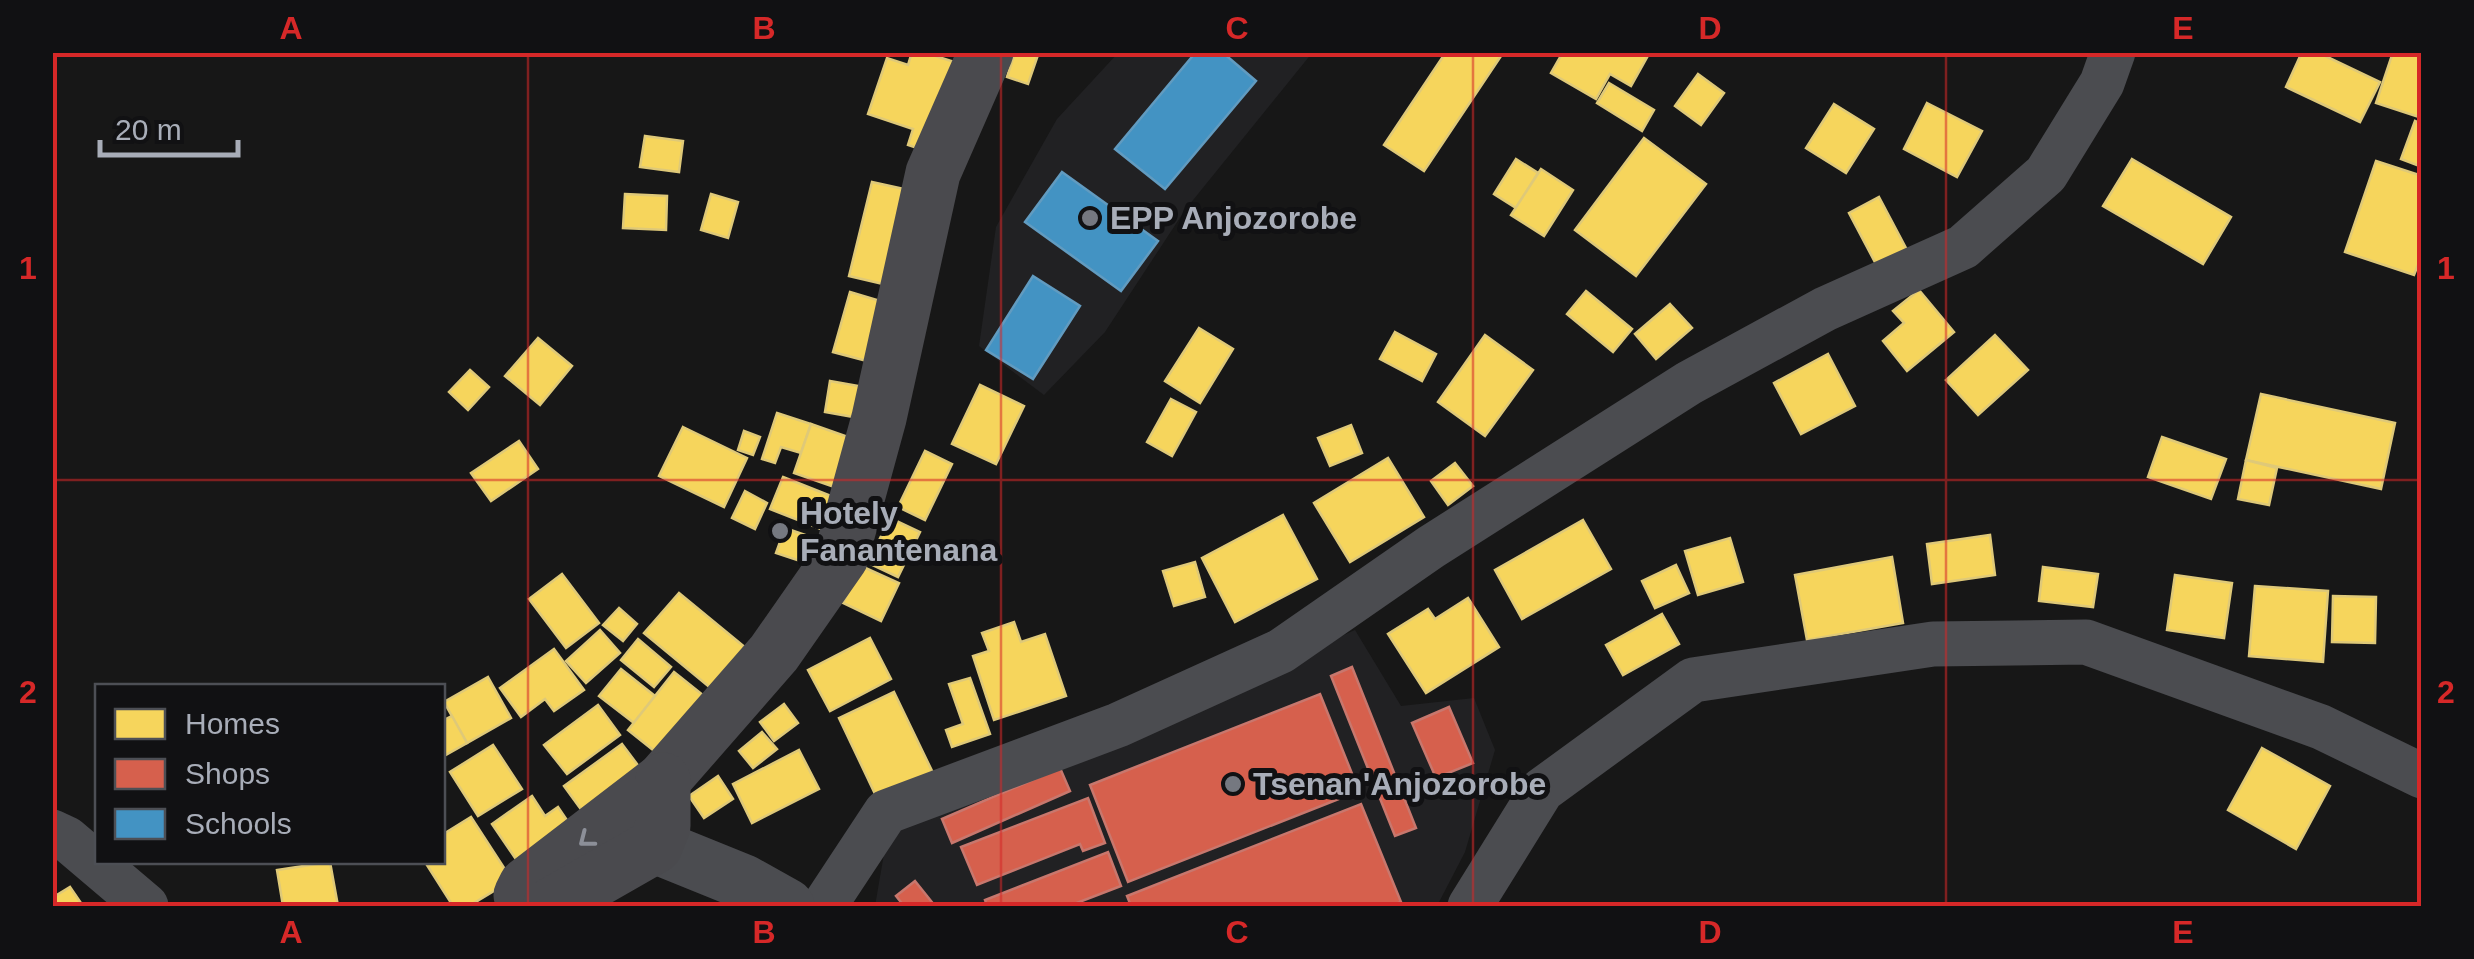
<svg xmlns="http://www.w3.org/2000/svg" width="2474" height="959" font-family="Helvetica,sans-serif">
<rect width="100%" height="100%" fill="#171717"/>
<!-- built -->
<g fill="#212123">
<path d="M1118,53h194l-127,157 -80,122 -61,63 -65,-49 17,-119 61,-108z"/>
<path d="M1355,630l46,76 73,-8 21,52 -30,102 -28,54h-562l15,-87 266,-100z"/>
</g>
<!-- homes -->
<g fill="#f6d55c" stroke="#dfc978" stroke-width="2.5">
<path d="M912,52h11l41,13 -29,89 -27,-9 5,-16 -45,-15 19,-56 21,7z"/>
<path d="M1015,52h24l-11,32 -21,-7z"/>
<path d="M1446,52h50l5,4 -77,115 -40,-26z"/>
<path d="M1563,52h87l-19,34 -21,-12 -14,25 -45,-26z"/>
<path d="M2302,52h15l63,30 -20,40 -74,-35z"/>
<path d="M2393,52l29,2v64l-46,-15z"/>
<path d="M1698,74l26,19 -23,32 -26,-19z"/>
<path d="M1609,83l45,27 -12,21 -45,-28z"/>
<path d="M1927,103l55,28 -25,46 -53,-28z"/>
<path d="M1834,104l40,25 -28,44 -40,-25z"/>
<path d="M2415,121l7,3v43l-21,-8z"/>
<path d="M645,136l38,5 -4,31 -39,-5z"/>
<path d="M1644,138l62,46 -70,92 -61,-46z"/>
<path d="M1516,159l22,14 -22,35 -22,-14z"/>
<path d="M2132,159l99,58 -28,47 -100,-58z"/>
<path d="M2376,161l46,15v79l-8,20 -69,-23z"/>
<path d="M1541,169l32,21 -29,46 -33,-21z"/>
<path d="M872,182l50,11 -22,95 -51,-12z"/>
<path d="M625,194l42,2 -1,34 -43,-2z"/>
<path d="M711,194l27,8 -10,36 -27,-8z"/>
<path d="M1879,197l28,53 -30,16 -28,-53z"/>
<path d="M1919,290l35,42 -47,39 -24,-30 21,-18 -11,-12z"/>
<path d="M1586,291l46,38 -19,23 -46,-38z"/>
<path d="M850,292l44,13 -16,59 -45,-12z"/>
<path d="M1670,304l22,24 -36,31 -21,-25z"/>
<path d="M1199,328l34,21 -33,54 -35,-22z"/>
<path d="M1395,332l41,22 -14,27 -42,-22z"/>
<path d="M1485,335l48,35 -48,66 -47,-34z"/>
<path d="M1995,335l33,35 -50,45 -32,-35z"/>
<path d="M538,338l34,28 -32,39 -35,-29z"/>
<path d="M1828,354l27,52 -54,28 -27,-51z"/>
<path d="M470,370l19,17 -21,23 -19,-18z"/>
<path d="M830,381l34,6 -5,31 -34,-6z"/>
<path d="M980,385l44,21 -28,58 -44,-20z"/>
<path d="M2261,394l134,29 -14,66 -135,-29z"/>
<path d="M1171,399l25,13 -24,44 -25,-14z"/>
<path d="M777,413l34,11 -10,29 -20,-6 -6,16 -13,-4z"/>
<path d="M811,424l40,14 -17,49 -40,-14z"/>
<path d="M1351,425l11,28 -32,13 -12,-28z"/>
<path d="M683,427l64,31 -23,49 -65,-31z"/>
<path d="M744,431l16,6 -7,18 -15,-5z"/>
<path d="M2162,437l64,22 -15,40 -63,-22z"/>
<path d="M519,441l19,28 -47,32 -20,-28z"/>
<path d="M925,451l27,13 -27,56 -27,-13z"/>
<path d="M1388,458l36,59 -74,45 -36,-59z"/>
<path d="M2246,460l31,8 -8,37 -31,-6z"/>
<path d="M1455,463l18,23 -25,19 -17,-24z"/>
<path d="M783,477l53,21 -13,32 -53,-21z"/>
<path d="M745,491l22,12 -12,26 -23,-11z"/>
<path d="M1283,515l34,64 -82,43 -33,-64z"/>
<path d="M890,518l30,14 -22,45 -30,-14z"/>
<path d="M1583,520l28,49 -89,50 -27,-49z"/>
<path d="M785,528l32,11 -8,25 -33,-11z"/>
<path d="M1990,535l5,40 -63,9 -5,-40z"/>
<path d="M1730,538l13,44 -45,13 -13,-44z"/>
<path d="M1892,557l11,66 -96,17 -12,-65z"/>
<path d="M1195,562l10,35 -31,9 -11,-35z"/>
<path d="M1676,565l13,28 -34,15 -13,-27z"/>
<path d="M861,566l38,17 -18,38 -38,-18z"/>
<path d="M2043,567l55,7 -5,33 -54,-6z"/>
<path d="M562,574l37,49 -33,25 -37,-49z"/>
<path d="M2175,575l57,8 -8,55 -57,-8z"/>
<path d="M2255,586l73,5 -5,71 -74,-6z"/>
<path d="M679,593l68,56 -34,41 -69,-57z"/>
<path d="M2333,596l43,1 -1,46 -43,-1z"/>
<path d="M1468,598l31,49 -73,46 -38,-59 40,-25 7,10z"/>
<path d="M619,608l18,16 -14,17 -20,-16z"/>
<path d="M1662,614l17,30 -56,31 -17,-30z"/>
<path d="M1014,622l7,20 24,-8 21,62 -72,24 -21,-64 16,-5 -7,-18z"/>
<path d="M600,630l20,23 -34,30 -20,-22z"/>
<path d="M870,638l21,41 -61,32 -22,-41z"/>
<path d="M638,639l33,28 -17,20 -33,-27z"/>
<path d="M554,649l30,41 -30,21 -9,-12 -24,18 -21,-29z"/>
<path d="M621,669l34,27 -21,27 -35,-27z"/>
<path d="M674,672l35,28 -46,58 -35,-28z"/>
<path d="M488,677l23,41 -44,25 -23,-41z"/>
<path d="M970,678l20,56 -38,13 -6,-17 17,-6 -14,-40z"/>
<path d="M894,692l39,81 -56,25 -38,-80z"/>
<path d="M784,704l14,19 -24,18 -14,-19z"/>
<path d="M598,705l22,30 -53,39 -23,-29z"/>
<path d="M452,716l15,27 -25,14v-36z"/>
<path d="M762,732l15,17 -24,19 -14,-17z"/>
<path d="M622,744l24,32 -58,43 -24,-33z"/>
<path d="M493,745l29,44 -44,27 -28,-44z"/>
<path d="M2262,748l68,38 -34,63 -68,-39z"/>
<path d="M799,750l20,39 -67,34 -19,-39z"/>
<path d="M718,776l15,23 -29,19 -15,-22z"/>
<path d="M532,796l13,20 13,-9 21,31 -53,36 -34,-50z"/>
<path d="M471,817l41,63 -43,26h-16l-28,-44h17v-27z"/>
<path d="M330,862l8,44h-55l-6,-36z"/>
<path d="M70,887l13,19h-31v-8z"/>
</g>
<!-- shops -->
<g fill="#d6604d" stroke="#c8776d" stroke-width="2.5">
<path d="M1352,667l64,161 -21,8 -64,-160z"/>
<path d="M1320,694l39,97 -231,91 -38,-97z"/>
<path d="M1449,707l24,56 -37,15 -24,-55z"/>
<path d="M1060,768l10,23 -118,52 -10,-24z"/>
<path d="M1088,798l17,45 -22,8 -3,-7 -103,41 -16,-38z"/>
<path d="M1361,804l40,98 -11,4h-259l-4,-10z"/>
<path d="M1108,852l13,34 -52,20h-82l-2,-6z"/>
<path d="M915,881l20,25h-31l-8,-10z"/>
</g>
<!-- schools -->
<g fill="#4393c3" stroke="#619bc0" stroke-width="2.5">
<path d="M1196,52h26l34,29 -91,108 -50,-40z"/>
<path d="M1062,172l96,69 -37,50 -96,-69z"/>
<path d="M1033,276l47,30 -47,73 -47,-29z"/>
</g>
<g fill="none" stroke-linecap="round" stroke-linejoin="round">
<!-- minor -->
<g stroke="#4b4c50" stroke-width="45">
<path d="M52,832l15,7 79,67"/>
<path d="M824,906l62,-94 232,-87 163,-74 150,-104 258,-164 136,-74 138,-62 83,-73 56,-91 11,-31"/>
<path d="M1470,906l72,-116 151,-110 240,-36 153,-2 235,85 101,49"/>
</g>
<!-- tertiary -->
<path stroke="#4b4c50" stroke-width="55" d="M655,846l89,36 43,24"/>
<!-- secondary -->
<g stroke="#4a4a4e" stroke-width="55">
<path d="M528,906l-7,-11 5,-10 137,-105 111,-127 67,-96 38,-139 54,-245 53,-121"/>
<path d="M550,906l105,-60 8,-20v-46"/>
</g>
</g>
<!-- one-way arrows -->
<defs><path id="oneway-chevron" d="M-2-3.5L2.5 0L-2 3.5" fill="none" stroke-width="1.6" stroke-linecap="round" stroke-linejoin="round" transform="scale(2.5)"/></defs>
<use stroke="#8c8f98" href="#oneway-chevron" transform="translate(586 840) rotate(142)"/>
<!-- grid -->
<path fill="none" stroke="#d62828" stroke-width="2.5" stroke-opacity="0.55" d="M528,52v854M1001,52v854M1473,52v854M1946,52v854M52,480h2370"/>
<!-- markers -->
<g fill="#757880" stroke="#111113" stroke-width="4">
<circle cx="1090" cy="218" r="10"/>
<circle cx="780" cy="531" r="10"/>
<circle cx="1233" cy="784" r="10"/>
</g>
<g text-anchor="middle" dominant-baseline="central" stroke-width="10" stroke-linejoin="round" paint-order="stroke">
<!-- poi labels -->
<g font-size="32" font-weight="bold" fill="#a8adb8" stroke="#111113" text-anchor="start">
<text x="1110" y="218">EPP Anjozorobe</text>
<text x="800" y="513">Hotely<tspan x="800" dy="37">Fanantenana</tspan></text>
<text x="1253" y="784">Tsenan'Anjozorobe</text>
</g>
</g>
<!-- border -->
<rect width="2474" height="959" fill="none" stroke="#111113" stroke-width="110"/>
<!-- legend -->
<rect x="95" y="684" width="350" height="180" fill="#111113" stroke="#4d4f55" stroke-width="2.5"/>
<rect x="115" y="709" width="50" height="30" fill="#f6d55c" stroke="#4d4f55" stroke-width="2.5"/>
<text x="185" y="734" font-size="30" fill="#a8adb8">Homes</text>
<rect x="115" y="759" width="50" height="30" fill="#d6604d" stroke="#4d4f55" stroke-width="2.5"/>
<text x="185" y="784" font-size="30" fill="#a8adb8">Shops</text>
<rect x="115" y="809" width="50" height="30" fill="#4393c3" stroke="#4d4f55" stroke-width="2.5"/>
<text x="185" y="834" font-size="30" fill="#a8adb8">Schools</text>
<!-- scale -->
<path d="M100 140v15h138v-15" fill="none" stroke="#a8adb8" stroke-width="5"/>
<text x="115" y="140" font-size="30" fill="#a8adb8" stroke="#111113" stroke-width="8" paint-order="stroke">20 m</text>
<rect x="55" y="55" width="2364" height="849" fill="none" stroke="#d62828" stroke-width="4"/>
<g font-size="32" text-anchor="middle" font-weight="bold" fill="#d62828">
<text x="291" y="39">A</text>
<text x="764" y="39">B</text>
<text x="1237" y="39">C</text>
<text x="1710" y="39">D</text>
<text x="2183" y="39">E</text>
<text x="28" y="279">1</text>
<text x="2446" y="279">1</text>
<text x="28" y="703">2</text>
<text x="2446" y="703">2</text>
<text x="291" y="943">A</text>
<text x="764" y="943">B</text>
<text x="1237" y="943">C</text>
<text x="1710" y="943">D</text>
<text x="2183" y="943">E</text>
</g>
</svg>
